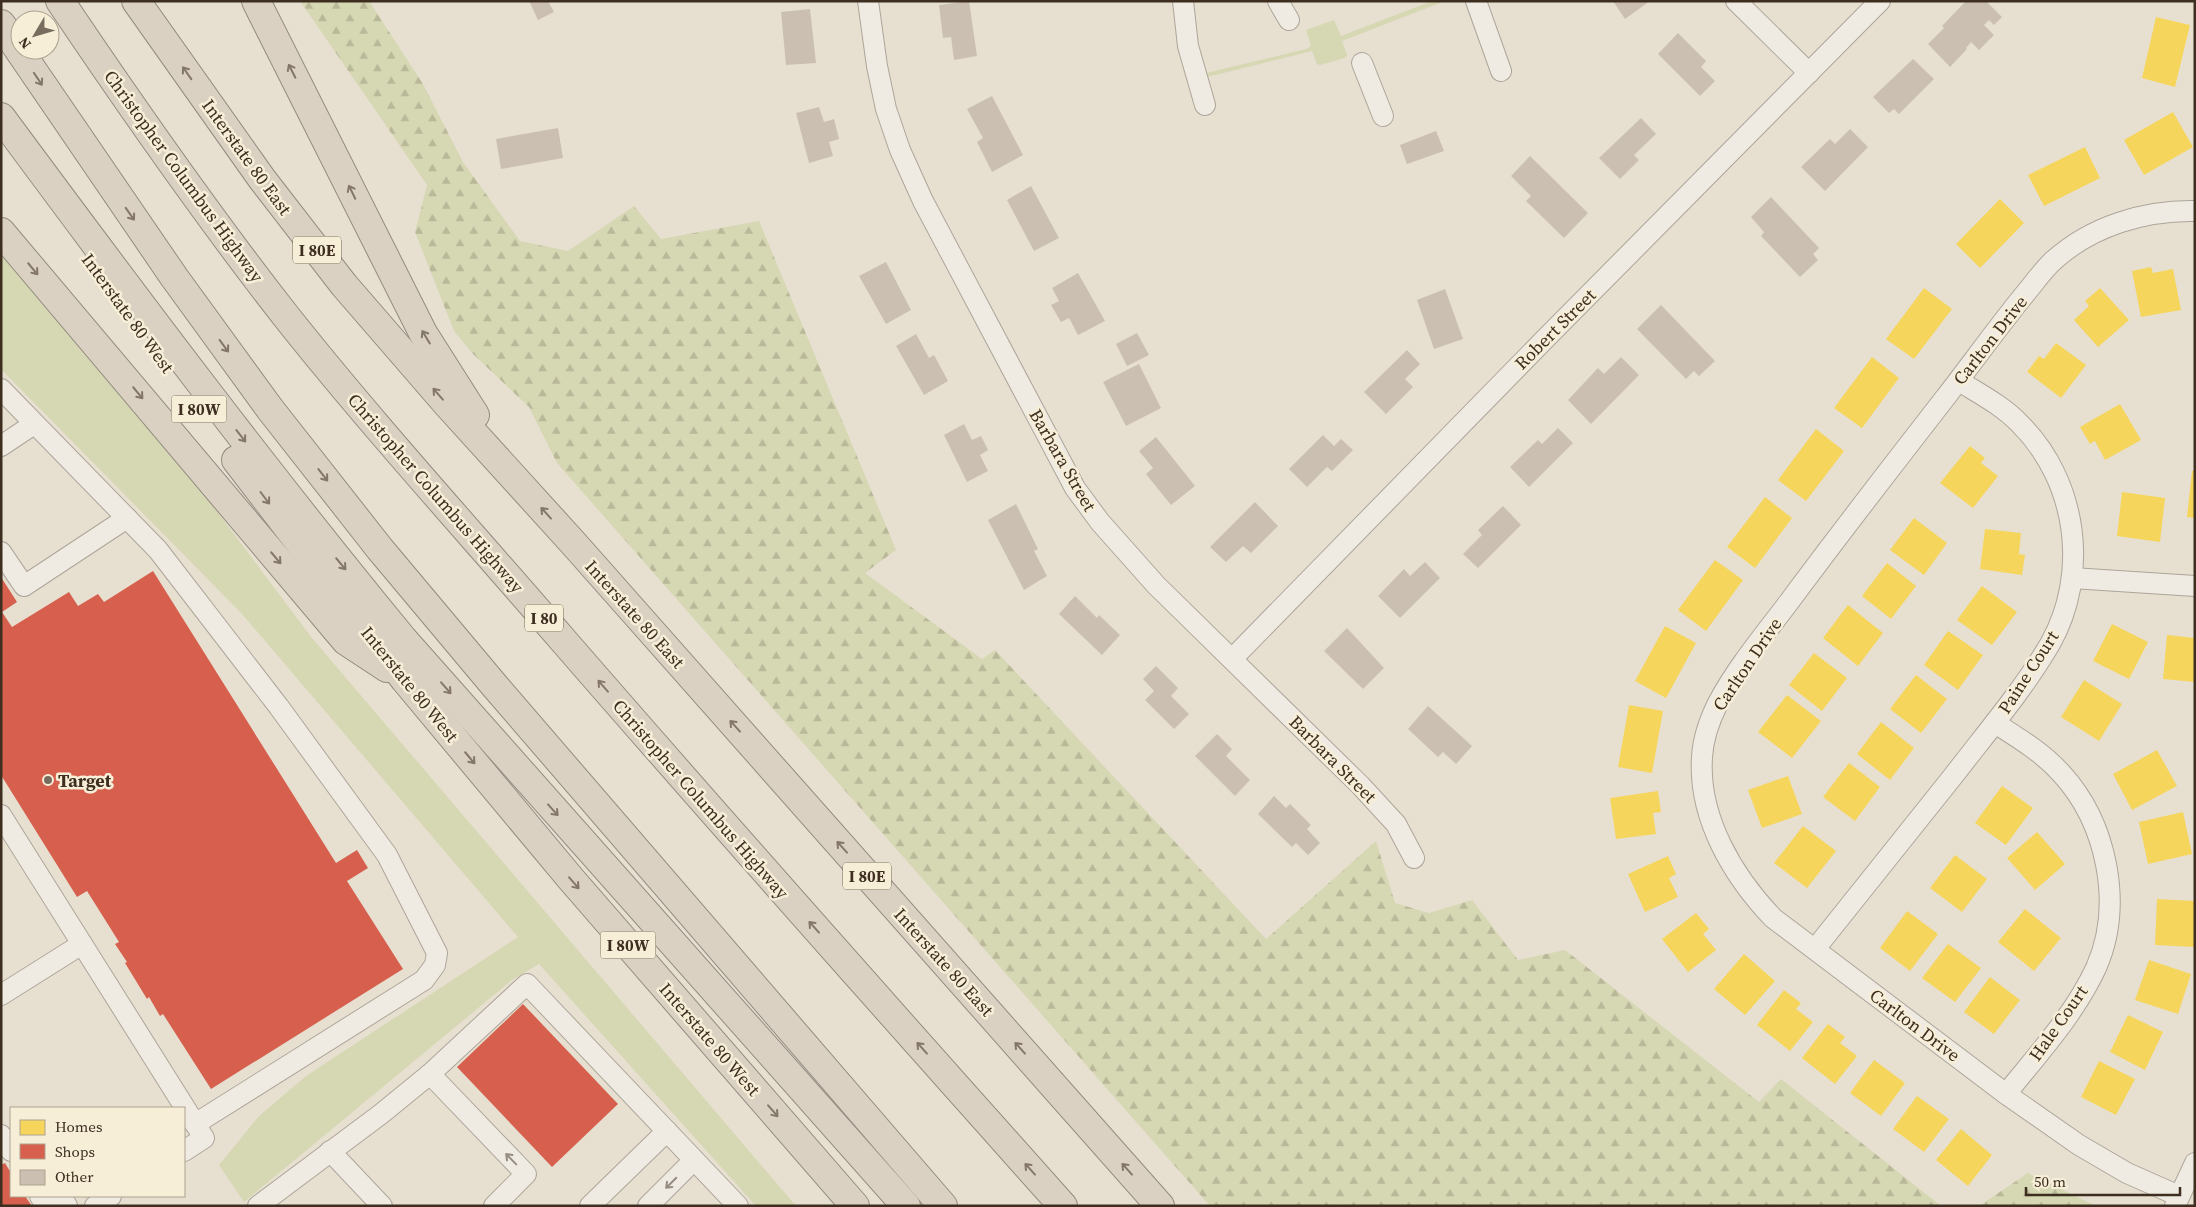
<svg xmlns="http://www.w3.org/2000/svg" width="2196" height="1207" font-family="'Source Serif 4',serif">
<defs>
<pattern id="forest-firs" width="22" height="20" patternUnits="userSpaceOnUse" patternTransform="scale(1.25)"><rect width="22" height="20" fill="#d6d7b3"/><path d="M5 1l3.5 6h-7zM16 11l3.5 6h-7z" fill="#b9b99a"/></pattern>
</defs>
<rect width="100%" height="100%" fill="#e7e0d1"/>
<!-- green -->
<g fill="#d6d7b3">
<path d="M1432,1h13l-103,40 5,14 -2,3 -25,7 -3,-1 -5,-13 -105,26 -1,-4 100,-24 5,-3 -5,-16 28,-10 7,16z"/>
<path d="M1,250l152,176 159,212 484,568h-40l-217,-242 -27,16 -268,222 -25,-37 40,-49 47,-40 212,-139 -276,-323 -241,-245z"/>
</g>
<!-- forest -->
<g fill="url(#forest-firs)">
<path d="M300,1h69l54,83 40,78 57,79 48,10 66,-45 27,33 98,-18 137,329 -31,23 117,86 13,-9 271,289 110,-98 19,62 34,10 43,-13 46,60 47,-10 194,152 22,-23 160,127h-731l-653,-743 -28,-56 -56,-53 -19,-23 -39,-99 12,-47z"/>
<path d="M2028,1173l68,33h-117z"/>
</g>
<!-- homes -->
<g fill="#f6d55c">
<path d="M2156,17l34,8 -15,62 -33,-9z"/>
<path d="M2173,112l20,35 -49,28 -20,-35z"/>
<path d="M2085,147l15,31 -56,28 -16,-31z"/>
<path d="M2000,199l24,24 -44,45 -24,-24z"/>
<path d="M2151,267l2,6 20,-4 8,41 -40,7 -9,-46z"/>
<path d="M1924,288l28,21 -38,50 -28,-20z"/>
<path d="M2100,288l29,32 -31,27 -24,-27 15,-14 -4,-5z"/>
<path d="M2056,343l30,22 -25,33 -34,-26 12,-16 5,3z"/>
<path d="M1872,357l27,21 -37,50 -28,-20z"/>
<path d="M2120,404l21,36 -36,20 -10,-19 -5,3 -10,-17z"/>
<path d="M1816,429l28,22 -38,50 -28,-21z"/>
<path d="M1970,446l15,12 -4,5 17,13 -25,32 -33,-25z"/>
<path d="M2192,471h3v47l-8,-1z"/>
<path d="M2122,492l43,6 -5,44 -43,-6z"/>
<path d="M1765,497l27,21 -37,50 -28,-21z"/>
<path d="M1914,518l33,25 -23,32 -34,-25z"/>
<path d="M1985,529l36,4 -2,21 6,1 -3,20 -42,-6z"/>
<path d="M1715,560l28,20 -37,51 -28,-21z"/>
<path d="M1887,563l29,23 -25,33 -29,-23z"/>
<path d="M1982,586l35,26 -25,33 -35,-25z"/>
<path d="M1848,605l35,28 -25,33 -35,-28z"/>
<path d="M2112,624l36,18 -19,37 -36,-18z"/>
<path d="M1665,626l31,17 -30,55 -31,-17z"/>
<path d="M1948,631l35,24 -25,35 -34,-25z"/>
<path d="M2167,635l28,3v44l-32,-3z"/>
<path d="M1814,653l33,25 -25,33 -33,-26z"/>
<path d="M1916,675l31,24 -26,34 -31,-24z"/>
<path d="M2084,680l38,24 -23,37 -38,-24z"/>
<path d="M1787,695l34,26 -29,37 -34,-26z"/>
<path d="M1629,705l34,6 -11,62 -34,-6z"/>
<path d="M1881,722l33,26 -24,32 -33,-26z"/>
<path d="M2157,750l20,36 -45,24 -19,-36z"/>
<path d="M1849,763l31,24 -25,34 -32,-24z"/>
<path d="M1788,776l14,38 -40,14 -14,-38z"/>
<path d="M2002,786l31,22 -27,37 -31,-22z"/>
<path d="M1658,791l3,21 -8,1 3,21 -40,5 -6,-41z"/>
<path d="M2183,812l9,42 -44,10 -9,-42z"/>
<path d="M1803,826l33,25 -29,37 -33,-25z"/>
<path d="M2037,832l28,32 -30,26 -28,-32z"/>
<path d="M1955,855l32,24 -25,33 -32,-24z"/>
<path d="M1668,856l8,18 -7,4 9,19 -33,15 -17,-38z"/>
<path d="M2157,899l38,2 -1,46 -39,-2z"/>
<path d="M2025,909l36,29 -27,33 -36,-29z"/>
<path d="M1907,911l31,23 -28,37 -30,-23z"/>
<path d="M1696,913l13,16 -6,5 13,16 -28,22 -26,-33z"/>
<path d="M1948,944l33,24 -26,34 -33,-24z"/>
<path d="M1744,954l31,27 -30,34 -31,-26z"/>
<path d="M2149,960l42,14 -13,40 -43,-14z"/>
<path d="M1990,977l30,23 -26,34 -30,-22z"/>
<path d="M1784,990l17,13 -5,6 17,13 -23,29 -33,-26z"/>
<path d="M2128,1015l35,17 -18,38 -35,-18z"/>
<path d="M1828,1024l17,13 -5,6 17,13 -22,28 -33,-26z"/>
<path d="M1874,1060l31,23 -24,33 -31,-23z"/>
<path d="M2099,1061l36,18 -19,36 -35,-18z"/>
<path d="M1917,1096l32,23 -25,33 -31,-23z"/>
<path d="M1961,1129l31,26 -24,31 -32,-26z"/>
</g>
<!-- shops -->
<g fill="#d6604d">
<path d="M153,571l183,292 21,-13 11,18 -21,13 56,88 -192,120 -48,-75 -3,2 -11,-19 -2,2 -22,-36 2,-1 -12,-18 4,-2 -32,-51 -10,6 -76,-122v-198l16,25 -15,10 10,15 57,-35 9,14 20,-12 6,8z"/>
<path d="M523,1004l95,100 -66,63 -95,-100z"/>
<path d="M5,1163l6,10v23h14l7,10h-31v-41z"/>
</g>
<!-- building -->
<g fill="#cbbfb2">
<path d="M529,1h19l6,11 -16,8z"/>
<path d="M969,1l8,55 -23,4 -3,-23 -8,1 -4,-33z"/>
<path d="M1613,1h37l-25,18z"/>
<path d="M1966,1h20l16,16 -8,8 -5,-5 -5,5 10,10 -15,15 -8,-8 -5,6 1,1 -17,18 -22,-23 16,-16 -2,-2z"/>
<path d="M810,9l6,54 -30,2 -5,-53z"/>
<path d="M1678,33l28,28 -5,6 14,14 -15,15 -42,-42z"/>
<path d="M1913,59l21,20 -35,35 -5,-5 -5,4 -16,-16z"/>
<path d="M992,96l31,59 -31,17 -15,-30 6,-4 -16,-29z"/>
<path d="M819,107l5,15 10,-3 5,20 -10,3 4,14 -24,7 -13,-50z"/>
<path d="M1641,118l15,16 -22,21 5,5 -19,19 -21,-21z"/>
<path d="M558,128l5,30 -62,11 -5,-30z"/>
<path d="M1850,129l18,18 -43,44 -24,-24 29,-28 5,5z"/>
<path d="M1436,131l8,20 -37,13 -7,-19z"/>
<path d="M1530,156l58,57 -24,25 -38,-37 5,-5 -20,-20z"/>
<path d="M1031,186l28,52 -25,13 -27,-51z"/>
<path d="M1771,197l48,51 -6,6 5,6 -18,17 -39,-41 3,-4 -13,-15z"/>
<path d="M886,262l25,48 -25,14 -27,-48z"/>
<path d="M1078,273l27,48 -27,14 -9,-17 -8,4 -10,-17 8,-4 -7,-13z"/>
<path d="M1445,289l18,50 -29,10 -17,-49z"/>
<path d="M1661,305l54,56 -16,15 -5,-5 -8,8 -49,-50z"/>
<path d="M1137,333l12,22 -22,11 -11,-22z"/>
<path d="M916,334l13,24 5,-3 14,26 -24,14 -28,-49z"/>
<path d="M1407,350l13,14 -15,15 8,8 -27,27 -22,-22z"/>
<path d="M1621,357l18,18 -48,49 -23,-24 30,-32 6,6z"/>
<path d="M1139,364l22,44 -35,18 -23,-44z"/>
<path d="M964,424l8,16 9,-4 7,14 -8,5 8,16 -21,11 -23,-47z"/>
<path d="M1558,428l15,15 -44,44 -19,-20 28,-27 4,4z"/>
<path d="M1323,435l11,11 7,-7 12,11 -21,21 -5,-4 -20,20 -18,-18z"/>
<path d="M1156,437l39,49 -24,19 -25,-31 7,-6 -14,-17z"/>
<path d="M1255,502l23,24 -27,27 -8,-7 -17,16 -16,-15z"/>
<path d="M1016,504l22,45 -4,2 13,25 -23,14 -36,-70z"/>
<path d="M1503,506l18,19 -43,43 -15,-14 19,-19 -4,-5z"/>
<path d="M1425,562l15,16 -40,40 -22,-22 26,-27 6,7z"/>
<path d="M1075,596l22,22 2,-3 21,20 -18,20 -43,-41z"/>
<path d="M1347,628l37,40 -21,21 -39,-38z"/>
<path d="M1156,666l22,22 -7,8 18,18 -15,15 -29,-29 9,-9 -11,-12z"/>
<path d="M1428,706l44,40 -16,18 -13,-12 -5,5 -30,-28z"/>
<path d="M1217,734l15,15 -6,7 24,24 -15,16 -40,-40z"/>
<path d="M1274,796l12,12 4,-4 21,21 -4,4 13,14 -12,12 -12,-12 -4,4 -34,-33z"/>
</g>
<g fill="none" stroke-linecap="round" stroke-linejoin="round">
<defs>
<g id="minor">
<path d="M868,1l9,65 9,43 14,41 23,51 152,287 25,34 56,63 205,201 35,38 18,34"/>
<path d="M1183,1l5,45 17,59"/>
<path d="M1278,1l11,19"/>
<path d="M1476,1l25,70"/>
<path d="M1736,1l73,72"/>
<path d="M1362,63l21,53"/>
<path d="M1,389l157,161 121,157 108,148 50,98 -2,12 -11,15 -229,144"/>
<path d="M1,446l33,-22"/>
<path d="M1,552l23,34 103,-68"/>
<path d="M2072,578l123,8"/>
<path d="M1232,659l313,-320 335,-338"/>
<path d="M1995,723c23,15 47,29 66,50 46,50 63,132 35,195 -22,47 -58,86 -90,126"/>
<path d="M1,815l203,323 -20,13"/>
<path d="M1815,949c46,-58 92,-116 139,-174 33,-43 69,-85 96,-131 40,-71 27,-163 -30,-220 -17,-18 -40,-30 -61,-43"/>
<path d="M1,995l81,-51"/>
<path d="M430,1074l96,100 -32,32"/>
<path d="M1,1135l10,16"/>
<path d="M330,1151l52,55"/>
<path d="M40,1196l6,10"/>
<path d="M61,1196l6,10"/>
<path d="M2179,1196l-52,-23 -48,-28 -73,-51 -233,-176c-40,-42 -75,-100 -71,-161 1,-18 8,-38 16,-54 19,-36 47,-69 71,-101 51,-69 104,-137 156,-204 28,-36 55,-74 84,-109 8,-10 16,-21 25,-29 38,-34 91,-50 141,-49"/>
<path d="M95,1206l16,-10"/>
<path d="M258,1206l123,-92 49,-40 97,-90 211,222"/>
<path d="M590,1206l77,-75"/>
<path d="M648,1206l46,-46"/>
<path d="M2175,1206l20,-43"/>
</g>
<g id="highway">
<path d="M60,1c72,107 146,213 225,314 88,111 184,216 277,324 165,190 333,379 501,567"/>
<path d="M136,1l126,178 82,106 103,119 128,141 585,661"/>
<path d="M256,1l167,332 52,82"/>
<path d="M1,24l173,253 96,132 110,140 114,136 449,521"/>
<path d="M1,117c131,177 262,352 402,522l503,567"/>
<path d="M1,232l345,409 41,27"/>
<path d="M236,460l169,220 166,199 284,327"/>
</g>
</defs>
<!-- minor casing -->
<use href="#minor" stroke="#ada599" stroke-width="22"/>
<!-- highway casing -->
<use href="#highway" stroke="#928b80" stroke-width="30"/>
<!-- minor -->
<use href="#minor" stroke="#efebe3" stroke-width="20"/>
<!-- highway -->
<use href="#highway" stroke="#dad1c2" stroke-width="28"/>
</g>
<!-- one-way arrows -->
<defs><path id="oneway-shaft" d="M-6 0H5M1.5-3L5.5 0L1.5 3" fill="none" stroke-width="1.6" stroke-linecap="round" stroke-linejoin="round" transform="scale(1.25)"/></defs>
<g stroke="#847769">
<use href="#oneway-shaft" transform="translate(292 71) rotate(-117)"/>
<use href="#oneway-shaft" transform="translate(187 73) rotate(-125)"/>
<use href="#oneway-shaft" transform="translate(38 79) rotate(56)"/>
<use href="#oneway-shaft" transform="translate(352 192) rotate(-116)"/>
<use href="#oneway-shaft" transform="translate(130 214) rotate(55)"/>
<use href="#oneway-shaft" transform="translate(33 269) rotate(50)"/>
<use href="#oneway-shaft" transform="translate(426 337) rotate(-121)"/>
<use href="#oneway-shaft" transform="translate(224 346) rotate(54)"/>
<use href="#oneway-shaft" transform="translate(138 393) rotate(50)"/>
<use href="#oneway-shaft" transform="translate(438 394) rotate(-131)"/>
<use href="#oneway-shaft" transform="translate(241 436) rotate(52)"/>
<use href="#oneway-shaft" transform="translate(323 475) rotate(52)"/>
<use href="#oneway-shaft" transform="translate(265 498) rotate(53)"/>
<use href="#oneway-shaft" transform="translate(546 513) rotate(-132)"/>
<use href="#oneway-shaft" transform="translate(276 558) rotate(50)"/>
<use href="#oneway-shaft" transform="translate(341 564) rotate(50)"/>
<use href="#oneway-shaft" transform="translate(603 686) rotate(-131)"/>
<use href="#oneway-shaft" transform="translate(446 688) rotate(49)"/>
<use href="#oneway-shaft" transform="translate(735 726) rotate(-132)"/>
<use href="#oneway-shaft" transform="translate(470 758) rotate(50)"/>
<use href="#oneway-shaft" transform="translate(553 810) rotate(48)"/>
<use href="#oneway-shaft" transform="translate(842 847) rotate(-132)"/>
<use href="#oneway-shaft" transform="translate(574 883) rotate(49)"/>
<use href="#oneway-shaft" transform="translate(814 927) rotate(-132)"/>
<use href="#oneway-shaft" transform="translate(922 1048) rotate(-132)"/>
<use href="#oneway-shaft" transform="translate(1020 1048) rotate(-132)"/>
<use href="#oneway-shaft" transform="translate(773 1111) rotate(49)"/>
<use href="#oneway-shaft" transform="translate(1030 1169) rotate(-132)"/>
<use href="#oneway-shaft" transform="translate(1127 1169) rotate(-132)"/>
</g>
<g stroke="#968c82">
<use href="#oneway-shaft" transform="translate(511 1159) rotate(-134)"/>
<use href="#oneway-shaft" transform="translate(671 1183) rotate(135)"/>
</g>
<!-- markers -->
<circle fill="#786c5e" stroke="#f7eed8" stroke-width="2" cx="48" cy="780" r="5"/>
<g text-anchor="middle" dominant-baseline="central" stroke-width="5" stroke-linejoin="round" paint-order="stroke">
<!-- shield labels -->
<g fill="#f7eed8" stroke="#756857" stroke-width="1">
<rect x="293" y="236.5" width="48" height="27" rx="4"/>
<rect x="171.5" y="395.5" width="55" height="27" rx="4"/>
<rect x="525" y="604.5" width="38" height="27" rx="4"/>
<rect x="843" y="862.5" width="48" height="27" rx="4"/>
<rect x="600.5" y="931.5" width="55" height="27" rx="4"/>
</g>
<g font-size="16" font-weight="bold" fill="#3d2e20">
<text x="317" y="250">I 80E</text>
<text x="199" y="409">I 80W</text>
<text x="544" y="618">I 80</text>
<text x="867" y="876">I 80E</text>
<text x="628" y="945">I 80W</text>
</g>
<!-- street labels -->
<g font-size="18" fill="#3d2e20" stroke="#f7eed8">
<text transform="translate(247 157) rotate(54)">Interstate 80 East</text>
<text transform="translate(184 176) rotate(54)">Christopher Columbus Highway</text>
<text transform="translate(128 313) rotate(54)">Interstate 80 West</text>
<text transform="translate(1555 329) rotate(-45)">Robert Street</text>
<text transform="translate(1990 340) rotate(-52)">Carlton Drive</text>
<text transform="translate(1063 460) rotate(60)">Barbara Street</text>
<text transform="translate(436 493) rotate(49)">Christopher Columbus Highway</text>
<text transform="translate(635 614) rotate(48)">Interstate 80 East</text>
<text transform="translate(1747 664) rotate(-56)">Carlton Drive</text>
<text transform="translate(2028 672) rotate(-57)">Paine Court</text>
<text transform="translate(410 684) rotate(51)">Interstate 80 West</text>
<text transform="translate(1333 759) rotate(45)">Barbara Street</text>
<text transform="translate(701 799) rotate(49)">Christopher Columbus Highway</text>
<text transform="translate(944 962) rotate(48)">Interstate 80 East</text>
<text transform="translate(2058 1023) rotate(-55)">Hale Court</text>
<text transform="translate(1915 1025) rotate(37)">Carlton Drive</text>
<text transform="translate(710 1039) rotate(49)">Interstate 80 West</text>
</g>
<!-- poi labels -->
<g font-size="18" font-weight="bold" fill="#3d2e20" stroke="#f7eed8" text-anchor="start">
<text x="58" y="780">Target</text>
</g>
</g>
<!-- border -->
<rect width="2196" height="1207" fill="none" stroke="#3d2e20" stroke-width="5"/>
<!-- legend -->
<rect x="10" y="1107" width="175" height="90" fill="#f7eed8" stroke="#ada18e"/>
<rect x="20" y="1120" width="25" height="15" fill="#f6d55c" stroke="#ada18e"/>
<text x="55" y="1132" font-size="15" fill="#3d2e20">Homes</text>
<rect x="20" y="1144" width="25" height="15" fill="#d6604d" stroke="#ada18e"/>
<text x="55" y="1157" font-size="15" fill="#3d2e20">Shops</text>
<rect x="20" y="1170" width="25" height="15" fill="#cbbfb2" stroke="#ada18e"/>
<text x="55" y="1182" font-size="15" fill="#3d2e20">Other</text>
<!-- north arrow -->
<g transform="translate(35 35) rotate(232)"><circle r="24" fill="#f7eed8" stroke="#ada18e"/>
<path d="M0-4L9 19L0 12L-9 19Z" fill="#786c5e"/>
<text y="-8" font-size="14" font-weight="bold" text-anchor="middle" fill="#3d2e20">N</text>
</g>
<!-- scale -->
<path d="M2026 1187v8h154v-8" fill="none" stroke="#3d2e20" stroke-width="2.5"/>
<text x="2034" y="1187" font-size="15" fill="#3d2e20" stroke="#f7eed8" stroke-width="4" paint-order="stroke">50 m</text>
</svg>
